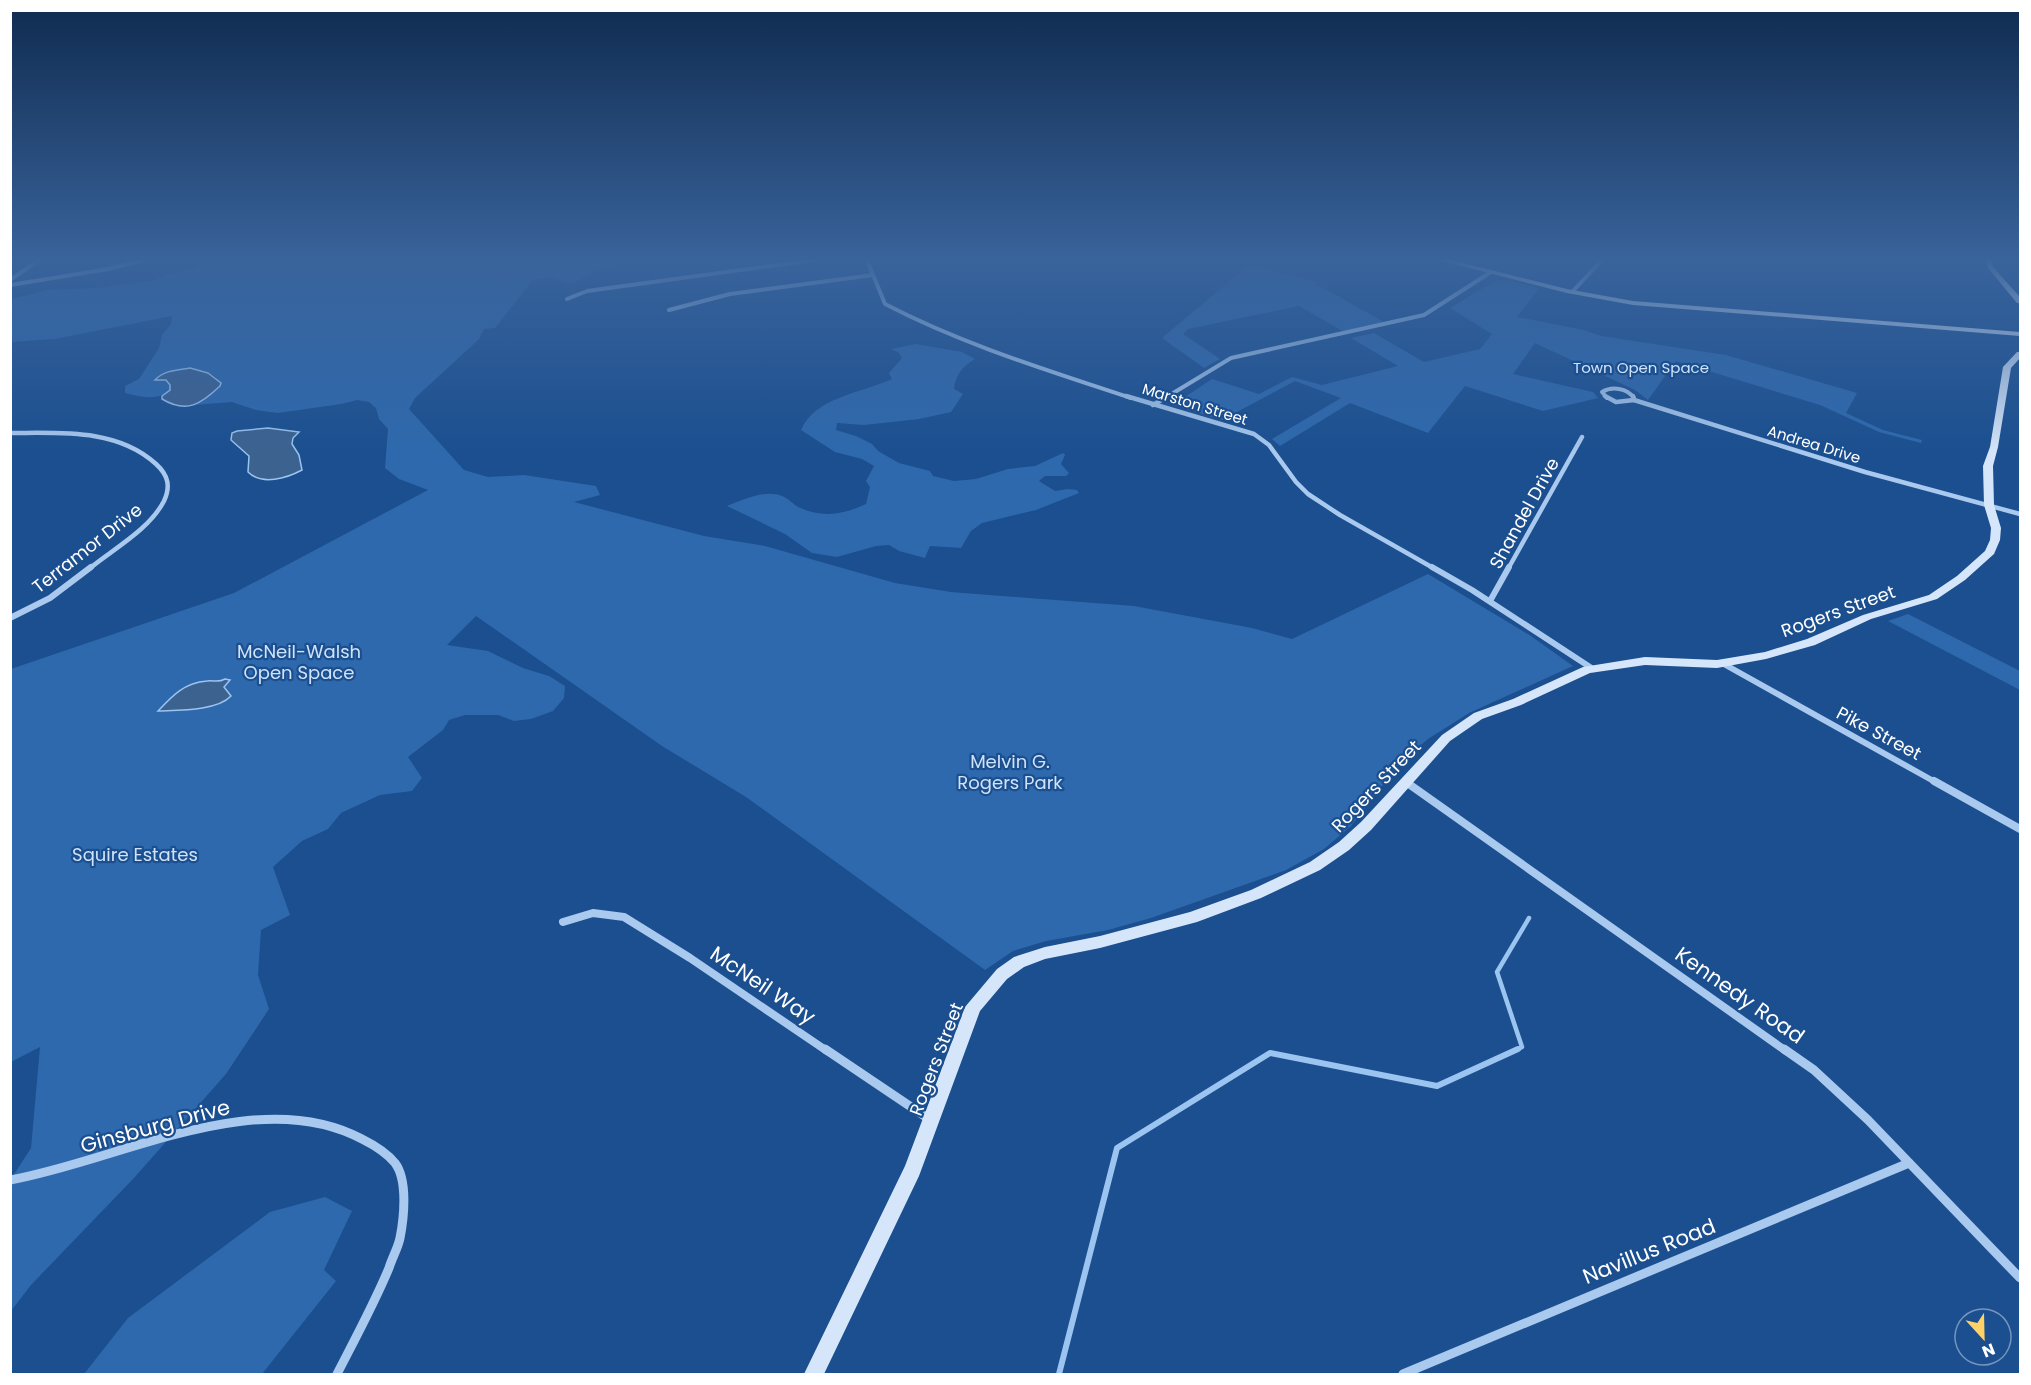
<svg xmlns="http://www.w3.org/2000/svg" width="2031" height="1385" font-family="Poppins,sans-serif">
<rect width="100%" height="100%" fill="#1b4f8f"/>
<!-- green -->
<g fill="#2e69ad">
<path d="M208,260h469c-24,4 -47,2 -71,6v2l-9,2 -25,14 -21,-7 -18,3 -38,48 -11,1 -5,10 -64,59 -6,11 55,61 24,7 36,-2 72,11 4,9 -26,7 130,34 61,10 130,37 56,9 183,14 118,22 40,11 136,-65 103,62 42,30 -104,47 -41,26 -28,24 -49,63 -27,23 -38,21 -135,48 -43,12 -62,11 -33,10 -28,19 -239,-173 -84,-51 -186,-130 -29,29 41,6 35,17 26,8 16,10 -1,12 -11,13 -22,8 -17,2 -16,-6h-33l-16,5 -6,10 -35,27 14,21 -10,13 -32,4 -39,18 -13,16 -26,12 -29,26 17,48 -29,15 -3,45 11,34 -43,65 -92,104 -103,107 -20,26v-132l20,-31 9,-101 -29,15v-393l223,-76 194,-103 -29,-11 -14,-11 3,-39 -9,-10 -3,-11 -7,-6 -12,-2 -16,4 -63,9 -22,-3 -24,-8 -38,3 27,-22c-18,-23 -39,-11 -60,-2l5,-1 4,5 1,5c-14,11 -30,7 -46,3v-7l14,-7 20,-31 3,-13 9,-11 1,-8 -118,23 -43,3v-43l37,-9 50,-2 56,-8 11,-5 31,-7z"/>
<path d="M1249,265l69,17 -2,2 68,38 -41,9 -44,-25 -111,23 -5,5 37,25 -16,9 -42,-30z"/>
<path d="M1505,280l34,8 -22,29 67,13 17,6 125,19 131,38 -11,20 37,17 39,10 -1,3 -42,-11 -59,-27 -144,-44 -28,39 -13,-10 -100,-47 -22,31 80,18 5,6 -55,13 -78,-25 -37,47 -78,-30 -70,43 -8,-7 69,-41 -46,-17 -73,39 -49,-15 39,-26 47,15 33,-17 30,8 76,-19 -47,-28 23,-5 50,29 56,-13 12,-15 -42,-26 45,-27z"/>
<path d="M916,344l46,8 13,7c-13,8 -19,15 -21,30l9,5 -12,18 -32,7 -55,6 -27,-2 -1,7 20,6 16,8 6,7 21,12 31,8 3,5 21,5 22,-2 32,-10 27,-3 28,-13 2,2 -4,9 8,9 -3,3h-21l-6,5 16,10 13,-2 9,1 2,3 -43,17 -54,13 -11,8 -10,17 -31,-2 -5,12 -26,-7 -10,-6 -13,1 -39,11 -25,-4 -27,-19 -58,-28c16,-6 38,-17 55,-10 6,2 11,8 16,11 24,11 45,8 68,-3l4,-17 -4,-6 8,-15 -12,-7 -27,-7 -34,-22c14,-33 61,-37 91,-51l-3,-6 13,-15 -4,-6 -7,-3z"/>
<path d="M1908,614l112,57v19l-132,-69z"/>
<path d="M325,1197l27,14 -28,59 12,11 -74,93h-178l44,-56 142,-106z"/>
</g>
<!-- water -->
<g fill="#3c6290" stroke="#9cc4f0" stroke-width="1.5">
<path d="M190,368l18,5 13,10 -1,3c-19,18 -33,28 -58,13v-3l8,-6v-5l-4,-5h-11c9,-10 23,-10 35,-12z"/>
<path d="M268,428l31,4 -6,6 -1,6 7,11 3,15c-15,8 -40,16 -54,2l1,-16 -18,-16 1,-7 5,-2z"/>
<path d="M225,679l5,1 -6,7 7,9c-14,15 -53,14 -73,15 15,-16 26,-28 49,-30 7,-1 11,2 18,-2z"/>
</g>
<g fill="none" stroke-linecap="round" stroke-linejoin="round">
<!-- stream-far1 -->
<path stroke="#9cc4f0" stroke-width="4.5" d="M1514,1051l8,-4 -25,-75 32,-54"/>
<!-- stream -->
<path stroke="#9cc4f0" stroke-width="6" d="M1059,1374l58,-226 153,-95 167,33 81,-37"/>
<!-- street-far4 -->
<g stroke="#a9c9ee" stroke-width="4">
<path d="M867,260l18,44c79,41 162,66 246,94"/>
<path d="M10,280l29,-20"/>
<path d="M10,285l98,-16 35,-9"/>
<path d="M1572,292l30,-32"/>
<path d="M567,299l20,-8 227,-31"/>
<path d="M669,310l61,-16 143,-19"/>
<path d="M1165,398l66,-40 193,-43 67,-43"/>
<path d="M1607,398l-5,-6c10,-6 25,-4 32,6"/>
</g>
<!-- street-far3 -->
<g stroke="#a9c9ee" stroke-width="4.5">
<path d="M1126,396l128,38 15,11 27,37 12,12 32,21 95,54"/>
<path d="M1605,396l11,6 18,-2"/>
<path d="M1633,396l1,4"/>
<path d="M1634,400l231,72 155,42"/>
<path d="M1153,405l15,-9"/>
<path d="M10,433c49,0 107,-5 146,31 12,11 15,22 8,37 -15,29 -51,48 -75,68"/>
<path d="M1508,569l74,-132"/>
</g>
<!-- street-far2 -->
<g stroke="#a9c9ee" stroke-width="6">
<path d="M1432,567l40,23 121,79"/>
<path d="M1490,601l19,-34"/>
<path d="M10,618l40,-20 41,-31"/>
<path d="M1722,663l215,120"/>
</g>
<!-- street-far1 -->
<g stroke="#a9c9ee" stroke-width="8">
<path d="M1934,781l86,48"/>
<path d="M1406,782l380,269"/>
<path d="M563,922l30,-9 31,4 66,41 137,93"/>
</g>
<!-- street -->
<g stroke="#a9c9ee" stroke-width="9">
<path d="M825,1049l104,70"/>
<path d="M1784,1049l30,21 54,50 152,158"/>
<path d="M10,1180c108,-19 247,-97 352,-41 12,6 24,13 33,24 13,17 9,55 5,75 -2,10 -8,20 -11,30 -15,36 -34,71 -52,106"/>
<path d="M1403,1374l506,-211"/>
</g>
<!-- secondary -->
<g fill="#d6e6fa" fill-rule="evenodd">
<path d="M1438,260h13l116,29 66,12 387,31v4l-387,-31 -66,-12z"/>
<path d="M1986,260h6l1,7 27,30v6h-3l-29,-35z"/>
<path d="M2017,352h3v6l-9,10 -13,79 -5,19 1,39 7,23 -1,12 -6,14 -29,26 -28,19 -66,20 -56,26 -49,14 -49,9 -72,-3 -55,8 -69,32 -39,14 -32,22 -79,89 -22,20 -29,20 -59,28 -64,24 -97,26 -55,11 -21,8 -17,12 -27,32 -61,165 -95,198h-20l101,-208 60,-159 32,-38 17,-12 31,-10 55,-11 90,-24 61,-22 59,-28 29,-20 22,-20 81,-87 32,-22 39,-14 70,-32 62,-10 72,3 48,-8 42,-13 56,-24 66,-20 28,-19 28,-25 5,-11 1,-12 -7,-23 -1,-39 7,-19 13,-80z"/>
</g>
</g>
<!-- sky -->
<linearGradient id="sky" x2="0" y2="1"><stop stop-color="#0f2b4f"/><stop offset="0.57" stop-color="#39639b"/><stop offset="1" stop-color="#39639b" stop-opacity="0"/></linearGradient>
<rect width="2031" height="454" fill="url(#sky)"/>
<g text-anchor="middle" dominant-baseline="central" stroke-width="4.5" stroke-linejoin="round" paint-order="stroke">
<!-- far-park labels -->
<g font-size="15" fill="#cfe3fa" stroke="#1b4f8f">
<text x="1641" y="367">Town Open Space</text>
</g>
<!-- far-street labels -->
<g font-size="15" fill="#fff" stroke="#1b4f8f">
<text transform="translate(1195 404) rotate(17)">Marston Street</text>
<text transform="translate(1814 444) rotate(17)">Andrea Drive</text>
</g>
<!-- street labels -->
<g font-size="18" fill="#fff" stroke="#1b4f8f">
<text transform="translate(1524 513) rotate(-61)">Shandel Drive</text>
<text transform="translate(87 548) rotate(-38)">Terramor Drive</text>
<text transform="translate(1838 611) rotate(-20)">Rogers Street</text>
<text transform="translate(1879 733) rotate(28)">Pike Street</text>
<text transform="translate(1376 786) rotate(-46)">Rogers Street</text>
<text transform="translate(936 1059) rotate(-69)">Rogers Street</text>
</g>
<!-- park labels -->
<g font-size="18" fill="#cfe3fa" stroke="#1b4f8f">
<text x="299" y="651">McNeil-Walsh<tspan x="299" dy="21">Open Space</tspan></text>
<text x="1010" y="761">Melvin G.<tspan x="1010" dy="21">Rogers Park</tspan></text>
<text x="135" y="854">Squire Estates</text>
</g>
<!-- near-street labels -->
<g font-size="21" fill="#fff" stroke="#1b4f8f">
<text transform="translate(763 985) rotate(34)">McNeil Way</text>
<text transform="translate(1740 995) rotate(35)">Kennedy Road</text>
<text transform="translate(155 1126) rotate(-15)">Ginsburg Drive</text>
<text transform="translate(1649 1251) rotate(-22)">Navillus Road</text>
</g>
</g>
<!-- border -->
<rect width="2031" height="1385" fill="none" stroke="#ffffff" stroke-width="24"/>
<!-- north arrow -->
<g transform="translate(1983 1337) rotate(158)"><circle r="28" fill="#1b4f8f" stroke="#7695bc" stroke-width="1.5"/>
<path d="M0-4.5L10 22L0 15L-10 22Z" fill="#ffd166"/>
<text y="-9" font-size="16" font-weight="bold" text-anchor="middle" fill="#ffffff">N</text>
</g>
</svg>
